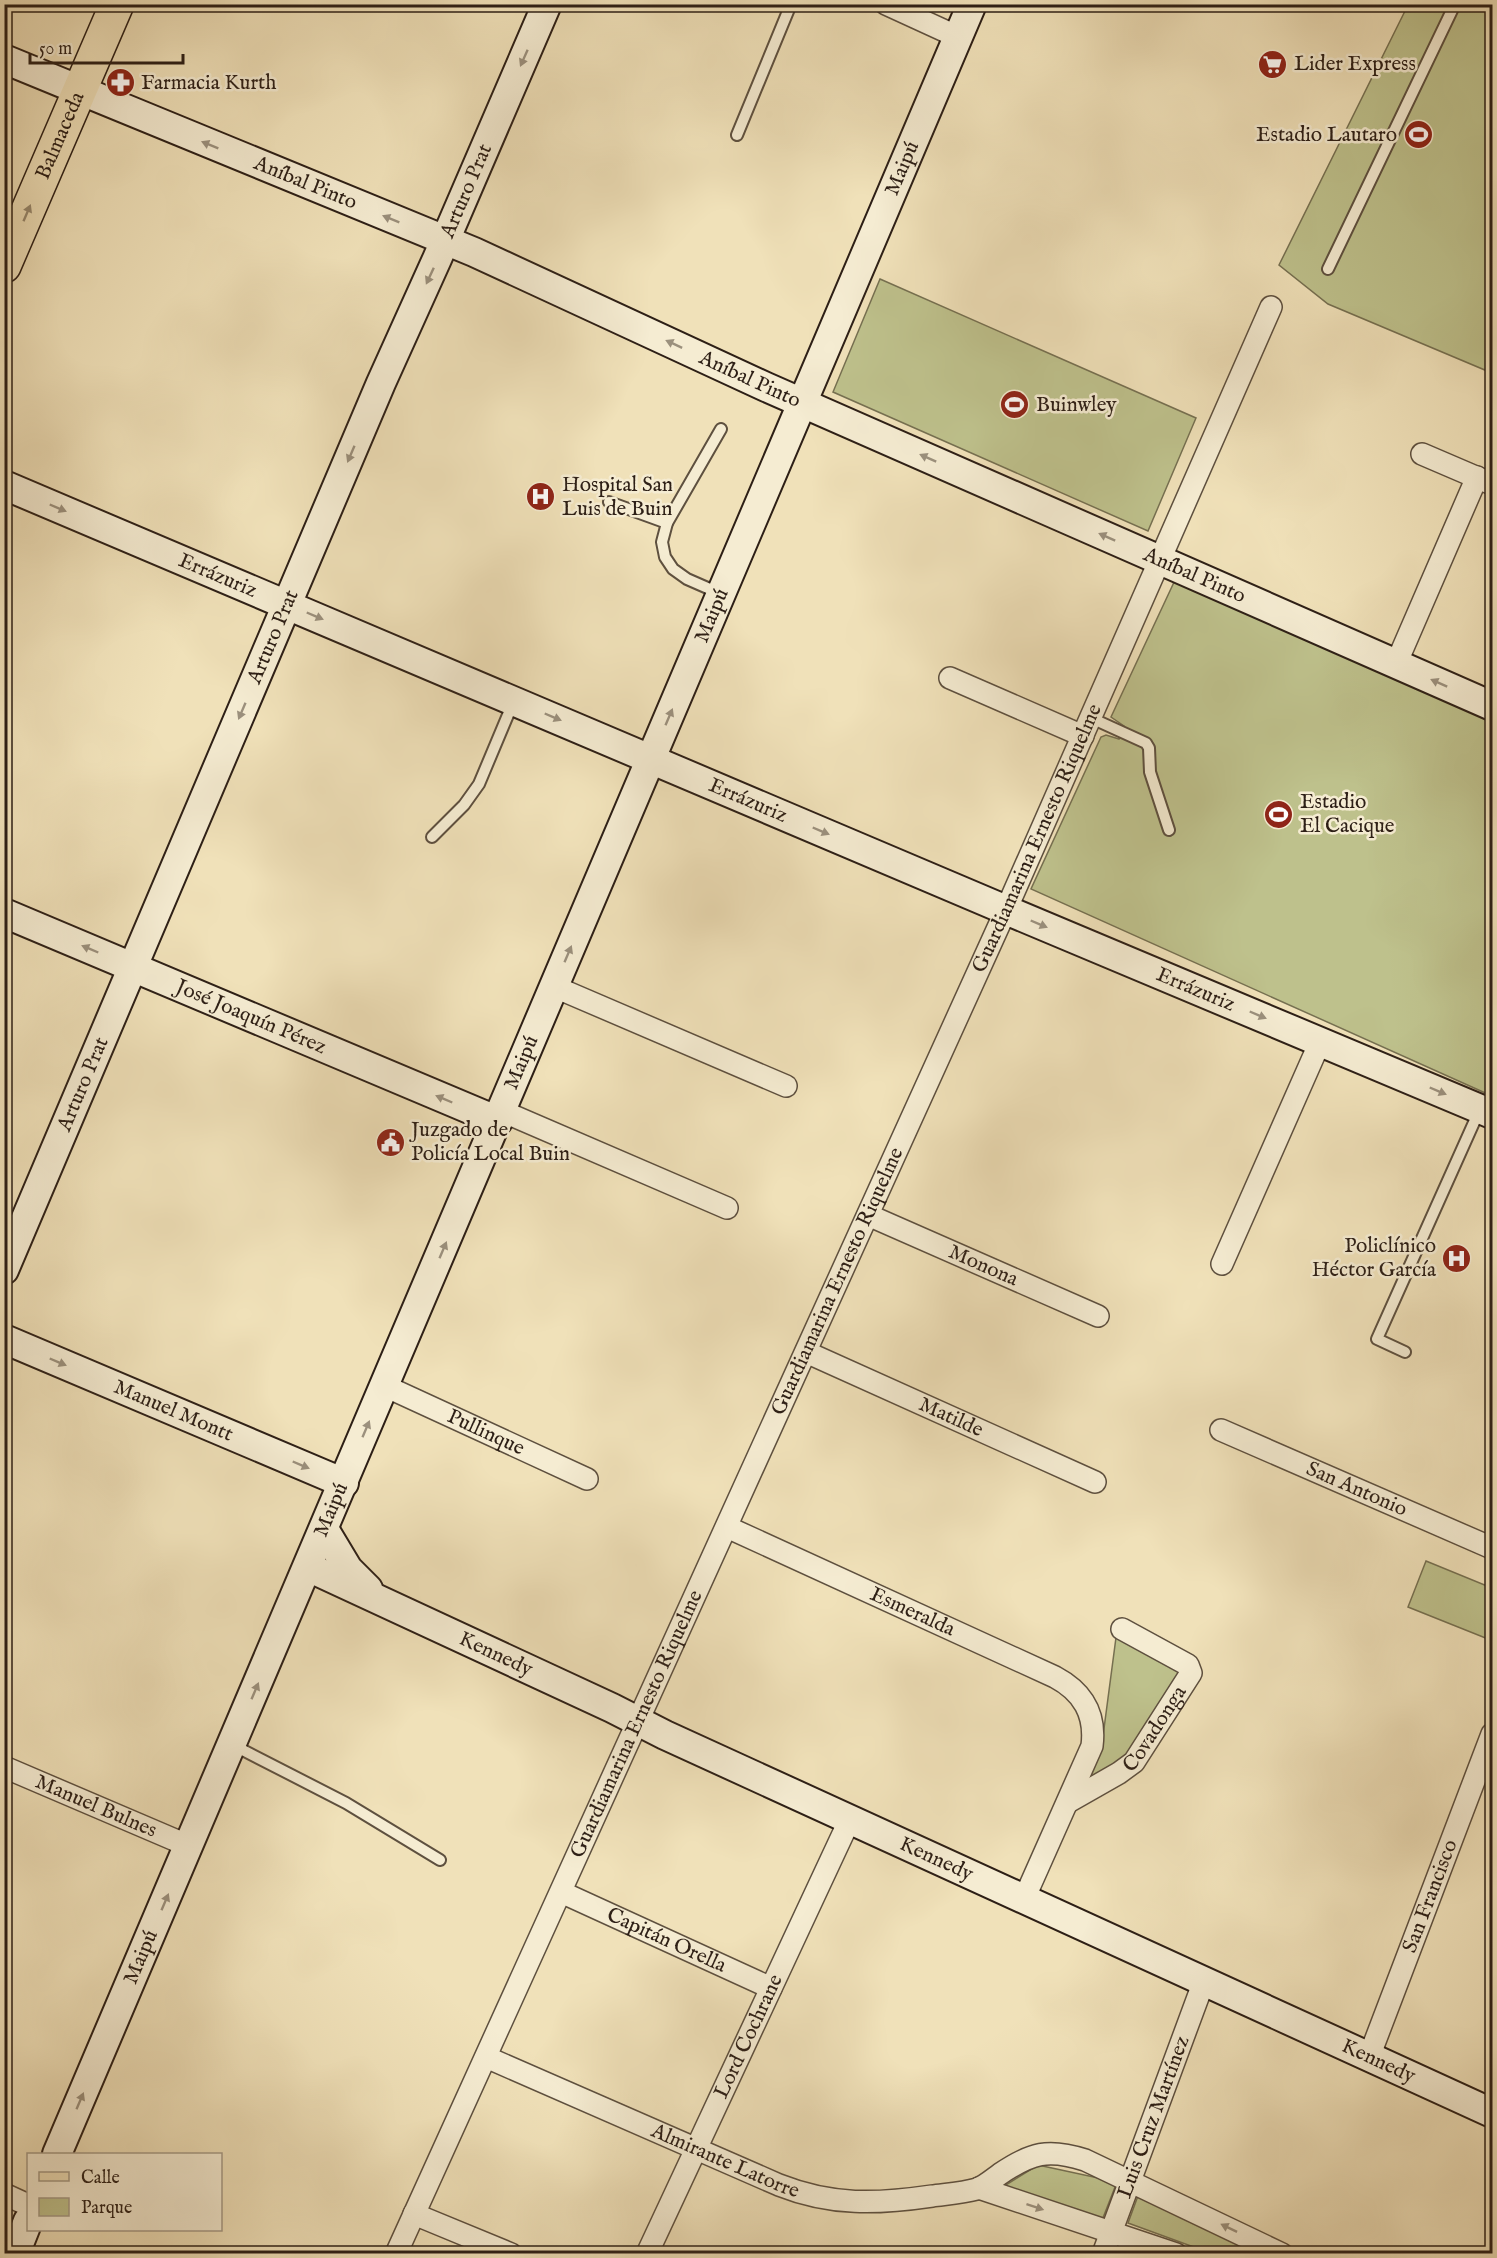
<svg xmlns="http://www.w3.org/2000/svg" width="1497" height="2258" font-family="'IM FELL English',serif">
<rect width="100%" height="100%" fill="#f0e1b9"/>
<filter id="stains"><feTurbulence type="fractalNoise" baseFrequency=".00333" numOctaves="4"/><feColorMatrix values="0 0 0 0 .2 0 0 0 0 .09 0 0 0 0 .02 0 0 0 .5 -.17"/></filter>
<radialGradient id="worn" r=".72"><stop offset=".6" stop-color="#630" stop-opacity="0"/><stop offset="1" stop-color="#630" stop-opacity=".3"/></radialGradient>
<!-- green -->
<g fill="#bec18c" stroke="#767051" stroke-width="1.5">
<path d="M1408,5h84v368l-164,-69 -49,-39z"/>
<path d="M880,279l316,139 -48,113 -315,-139z"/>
<path d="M1176,578l316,139v379l-461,-207 70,-152 5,-2 13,4 5,-13 -13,-9z"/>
<path d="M1426,1561l66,27v41l-4,10 -80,-32z"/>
<path d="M1117,1630l69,40 -63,90 -34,21 14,-45z"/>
<path d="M1038,2165l79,17 -16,41 -100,-35z"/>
<path d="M1139,2193l129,60h-58l-82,-30z"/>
</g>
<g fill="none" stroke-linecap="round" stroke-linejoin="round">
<defs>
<g id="lane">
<path d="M737,135l54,-131"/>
<path d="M1328,269l127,-265"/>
<path d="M609,502l58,21"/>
<path d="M719,593l-32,-14 -14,-10 -8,-12 -3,-15 5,-19 54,-94"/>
<path d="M1091,718l55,25 3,5 1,24 19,58"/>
<path d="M432,837l32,-32 15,-21 34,-81"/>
<path d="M1405,1352l-28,-13 103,-230"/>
<path d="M233,1745l113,58 94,57"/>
</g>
<g id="street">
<path d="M886,4l72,33"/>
<path d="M1422,454l70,30"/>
<path d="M1396,664l81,-187"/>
<path d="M950,678l133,58"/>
<path d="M555,987l231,99"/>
<path d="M502,1111l225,97"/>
<path id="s1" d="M868,1215l230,101"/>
<path d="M1222,1264l98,-222"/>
<path id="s2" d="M806,1352l289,130"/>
<path id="s3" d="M385,1386l202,93"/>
<path id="s4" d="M1221,1430l271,118"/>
<path id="s5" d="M727,1527l328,150c28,15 41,37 37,69l-68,153"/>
<path id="s6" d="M4,1767l185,79"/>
<path id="s7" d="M1068,1802l51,-29 15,-11 57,-89 -3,-8 -66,-36"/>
<path id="s8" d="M561,1892l210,96"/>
<path id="s9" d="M486,2057l293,128c53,21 98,19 153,11 15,-2 31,-3 45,-7 8,-3 16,-10 23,-15 31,-21 48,-26 85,-14l197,94"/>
<path id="s10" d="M1369,2057l123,-323"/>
<path d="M979,2188l197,66"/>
<path d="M4,2194l24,11"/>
<path d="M414,2214l97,40"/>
<path id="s11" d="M396,2254l610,-1344 265,-603"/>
<path id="s12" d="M647,2254l203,-435"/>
<path id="s13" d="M1103,2254l101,-273"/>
</g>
<g id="secondary">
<path id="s14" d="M4,59l470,193 292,135 726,319"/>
<path id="s15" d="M4,485l1002,425 486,204"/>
<path id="s16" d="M4,913l494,208"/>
<path id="s17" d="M4,1270l377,-887 56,-124 110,-255"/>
<path id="s18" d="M4,1339l340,144"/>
<path d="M324,1529l24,40 20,20"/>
<path id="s19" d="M308,1567l304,141 53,27 827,378"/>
<path id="s20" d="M57,2154l915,-2150"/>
<path d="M15,2254l13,-33"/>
</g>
<g id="primary">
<path id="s21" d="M4,266l113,-262"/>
</g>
</defs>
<!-- lane casing -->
<use href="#lane" stroke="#5e503f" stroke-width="14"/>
<!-- street casing -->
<use href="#street" stroke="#5e503f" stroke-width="24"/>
<!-- secondary casing -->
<use href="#secondary" stroke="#2d1f16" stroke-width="32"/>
<!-- primary casing -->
<use href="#primary" stroke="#2d1f16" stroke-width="36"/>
<!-- lane -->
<use href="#lane" stroke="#f5ecd2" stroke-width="10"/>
<!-- street -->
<use href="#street" stroke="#f5ecd2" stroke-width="21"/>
<!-- secondary -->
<use href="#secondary" stroke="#f5ecd2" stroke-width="28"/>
<!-- primary -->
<use href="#primary" stroke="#f0e1b9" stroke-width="33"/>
</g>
<!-- one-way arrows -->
<defs><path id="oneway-solid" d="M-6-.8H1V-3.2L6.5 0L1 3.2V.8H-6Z" transform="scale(1.5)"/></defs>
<g fill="#9b907d">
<use href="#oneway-solid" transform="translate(524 58) rotate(114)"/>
<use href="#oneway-solid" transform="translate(210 145) rotate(-158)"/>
<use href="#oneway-solid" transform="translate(391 219) rotate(-158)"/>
<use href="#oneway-solid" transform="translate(430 276) rotate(115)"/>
<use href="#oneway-solid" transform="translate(674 344) rotate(-155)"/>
<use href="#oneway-solid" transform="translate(351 454) rotate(113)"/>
<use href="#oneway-solid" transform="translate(928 458) rotate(-156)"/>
<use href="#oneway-solid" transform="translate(58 508) rotate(23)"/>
<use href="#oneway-solid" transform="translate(1107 537) rotate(-156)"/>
<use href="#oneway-solid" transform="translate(315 616) rotate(23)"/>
<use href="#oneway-solid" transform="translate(1439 683) rotate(-156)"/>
<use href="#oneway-solid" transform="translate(242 711) rotate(113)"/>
<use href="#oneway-solid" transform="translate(553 717) rotate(23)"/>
<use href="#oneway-solid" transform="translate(669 717) rotate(-67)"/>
<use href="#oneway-solid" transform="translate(821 831) rotate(23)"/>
<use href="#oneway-solid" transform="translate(1039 924) rotate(23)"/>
<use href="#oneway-solid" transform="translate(90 949) rotate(-157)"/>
<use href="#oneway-solid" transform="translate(568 954) rotate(-67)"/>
<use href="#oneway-solid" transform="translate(1258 1015) rotate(23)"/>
<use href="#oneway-solid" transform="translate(1438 1091) rotate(23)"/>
<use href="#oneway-solid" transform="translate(444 1099) rotate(-157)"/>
<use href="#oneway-solid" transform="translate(443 1250) rotate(-67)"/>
<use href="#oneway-solid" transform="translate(58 1362) rotate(23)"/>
<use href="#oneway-solid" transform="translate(366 1429) rotate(-67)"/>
<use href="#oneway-solid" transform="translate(301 1465) rotate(23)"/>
<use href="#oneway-solid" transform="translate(255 1691) rotate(-67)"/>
<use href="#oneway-solid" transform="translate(165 1902) rotate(-67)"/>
<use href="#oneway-solid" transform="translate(80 2101) rotate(-67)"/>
<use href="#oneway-solid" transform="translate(1035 2207) rotate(18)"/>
<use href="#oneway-solid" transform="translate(1229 2228) rotate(-154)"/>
</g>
<use fill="#988a70" href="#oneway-solid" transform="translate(27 213) rotate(-67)"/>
<!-- icons -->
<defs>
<symbol id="supermarket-disc" viewBox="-11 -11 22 22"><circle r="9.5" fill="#8f2418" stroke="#f5ecd2"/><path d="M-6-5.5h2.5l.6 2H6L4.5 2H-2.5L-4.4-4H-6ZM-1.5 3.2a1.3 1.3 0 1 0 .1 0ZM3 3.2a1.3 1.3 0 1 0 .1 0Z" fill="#fff"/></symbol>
<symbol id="pharmacy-disc" viewBox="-11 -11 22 22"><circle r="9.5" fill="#8f2418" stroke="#f5ecd2"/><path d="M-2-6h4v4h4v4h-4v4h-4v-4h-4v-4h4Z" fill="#fff"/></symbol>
<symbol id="stadium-disc" viewBox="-11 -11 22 22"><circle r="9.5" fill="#8f2418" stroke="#f5ecd2"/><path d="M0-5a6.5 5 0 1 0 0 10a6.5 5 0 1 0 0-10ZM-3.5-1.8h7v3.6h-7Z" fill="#fff"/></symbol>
<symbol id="hospital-disc" viewBox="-11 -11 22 22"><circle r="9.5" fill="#8f2418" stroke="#f5ecd2"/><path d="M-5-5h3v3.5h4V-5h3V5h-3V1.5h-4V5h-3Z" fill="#fff"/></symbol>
<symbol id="civic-disc" viewBox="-11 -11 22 22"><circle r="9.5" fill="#8f2418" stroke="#f5ecd2"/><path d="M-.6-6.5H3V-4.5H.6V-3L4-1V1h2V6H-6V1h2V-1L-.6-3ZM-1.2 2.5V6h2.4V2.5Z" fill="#fff"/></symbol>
</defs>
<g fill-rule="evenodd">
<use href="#supermarket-disc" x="1256" y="48" width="33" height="33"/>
<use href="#pharmacy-disc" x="104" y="66" width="33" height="33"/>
<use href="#stadium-disc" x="1402" y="118" width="33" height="33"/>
<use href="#stadium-disc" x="998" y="388" width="33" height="33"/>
<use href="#hospital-disc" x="524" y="480" width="33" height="33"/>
<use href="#stadium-disc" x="1262" y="798" width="33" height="33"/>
<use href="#civic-disc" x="374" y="1126" width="33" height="33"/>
<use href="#hospital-disc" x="1440" y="1242" width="33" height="33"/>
</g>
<g text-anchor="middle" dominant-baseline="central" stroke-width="5" stroke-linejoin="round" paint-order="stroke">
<!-- poi labels -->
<g font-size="21" fill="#2d1f16" stroke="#f5ecd2" text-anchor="start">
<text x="1294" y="64">Lider Express</text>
<text x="141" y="83">Farmacia Kurth</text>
<text x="1397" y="135" text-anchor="end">Estadio Lautaro</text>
<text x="1036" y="405">Buinwley</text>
<text x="562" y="485">Hospital San<tspan x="562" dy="24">Luis de Buin</tspan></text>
<text x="1300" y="802">Estadio<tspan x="1300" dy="24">El Cacique</tspan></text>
<text x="411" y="1130">Juzgado de<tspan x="411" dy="24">Policía Local Buin</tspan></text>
<text x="1436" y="1246" text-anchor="end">Policlínico<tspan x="1436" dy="24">Héctor García</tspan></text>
</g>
<!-- street labels -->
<g font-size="21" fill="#2d1f16" stroke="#f5ecd2">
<text stroke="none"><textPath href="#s21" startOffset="142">Balmaceda</textPath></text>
<text stroke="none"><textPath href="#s20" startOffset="2158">Maipú</textPath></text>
<text stroke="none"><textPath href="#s14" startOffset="326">Aníbal Pinto</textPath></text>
<text stroke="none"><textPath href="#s17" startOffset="1174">Arturo Prat</textPath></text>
<text stroke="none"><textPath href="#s14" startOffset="812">Aníbal Pinto</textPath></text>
<text stroke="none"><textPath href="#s15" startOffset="232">Errázuriz</textPath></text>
<text stroke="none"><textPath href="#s14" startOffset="1298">Aníbal Pinto</textPath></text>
<text stroke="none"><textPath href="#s20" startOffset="1672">Maipú</textPath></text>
<text stroke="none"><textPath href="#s17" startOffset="688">Arturo Prat</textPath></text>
<text stroke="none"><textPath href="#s15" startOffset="808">Errázuriz</textPath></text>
<text stroke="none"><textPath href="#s11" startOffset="1554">Guardiamarina Ernesto Riquelme</textPath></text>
<text stroke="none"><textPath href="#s15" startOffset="1294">Errázuriz</textPath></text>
<text stroke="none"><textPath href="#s16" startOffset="268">José Joaquín Pérez</textPath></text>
<text stroke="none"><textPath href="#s20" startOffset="1186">Maipú</textPath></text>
<text stroke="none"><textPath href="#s17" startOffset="202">Arturo Prat</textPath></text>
<text stroke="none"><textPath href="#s1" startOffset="126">Monona</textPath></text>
<text stroke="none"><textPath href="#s11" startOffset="1068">Guardiamarina Ernesto Riquelme</textPath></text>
<text stroke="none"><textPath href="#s18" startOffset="184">Manuel Montt</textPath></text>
<text stroke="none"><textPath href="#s2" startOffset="159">Matilde</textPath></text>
<text stroke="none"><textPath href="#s3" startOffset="111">Pullinque</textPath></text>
<text stroke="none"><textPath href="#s4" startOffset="148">San Antonio</textPath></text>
<text stroke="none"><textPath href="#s20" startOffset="700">Maipú</textPath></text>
<text stroke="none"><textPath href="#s5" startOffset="204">Esmeralda</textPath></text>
<text stroke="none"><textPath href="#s19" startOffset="207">Kennedy</textPath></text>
<text stroke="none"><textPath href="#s11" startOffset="582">Guardiamarina Ernesto Riquelme</textPath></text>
<text stroke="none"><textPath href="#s7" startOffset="116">Covadonga</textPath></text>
<text stroke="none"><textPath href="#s6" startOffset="100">Manuel Bulnes</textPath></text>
<text stroke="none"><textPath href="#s19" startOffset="693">Kennedy</textPath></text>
<text stroke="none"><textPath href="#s10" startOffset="172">San Francisco</textPath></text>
<text stroke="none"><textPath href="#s8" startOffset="116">Capitán Orella</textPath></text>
<text stroke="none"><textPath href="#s20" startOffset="214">Maipú</textPath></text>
<text stroke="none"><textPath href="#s12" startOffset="240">Lord Cochrane</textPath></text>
<text stroke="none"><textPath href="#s19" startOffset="1179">Kennedy</textPath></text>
<text stroke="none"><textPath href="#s13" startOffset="146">Luis Cruz Martínez</textPath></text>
<text stroke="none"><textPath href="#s9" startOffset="261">Almirante Latorre</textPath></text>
</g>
</g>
<!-- margin -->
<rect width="1497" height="2258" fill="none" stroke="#f0e1b9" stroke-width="24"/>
<rect x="6" y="6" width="1485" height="2246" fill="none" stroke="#2d1f16" stroke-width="3"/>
<rect x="12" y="12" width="1473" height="2234" fill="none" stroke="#2d1f16" stroke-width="1.5"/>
<!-- legend -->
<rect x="27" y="2153" width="195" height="78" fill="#f5ecd2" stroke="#a59a87" stroke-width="1.5"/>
<rect x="39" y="2172" width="30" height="9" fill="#f0e1b9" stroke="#a59a87" stroke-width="1.5"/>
<text x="81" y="2183" font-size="18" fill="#2d1f16">Calle</text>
<rect x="39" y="2198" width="30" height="18" fill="#bec18c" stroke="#a59a87" stroke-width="1.5"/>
<text x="81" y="2213" font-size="18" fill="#2d1f16">Parque</text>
<!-- scale -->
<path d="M30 54v9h153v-9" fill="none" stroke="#2d1f16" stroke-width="3"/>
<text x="39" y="54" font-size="18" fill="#2d1f16" stroke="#f5ecd2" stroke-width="4.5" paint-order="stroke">50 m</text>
<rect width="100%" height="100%" filter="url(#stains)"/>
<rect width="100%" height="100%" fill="url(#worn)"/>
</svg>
